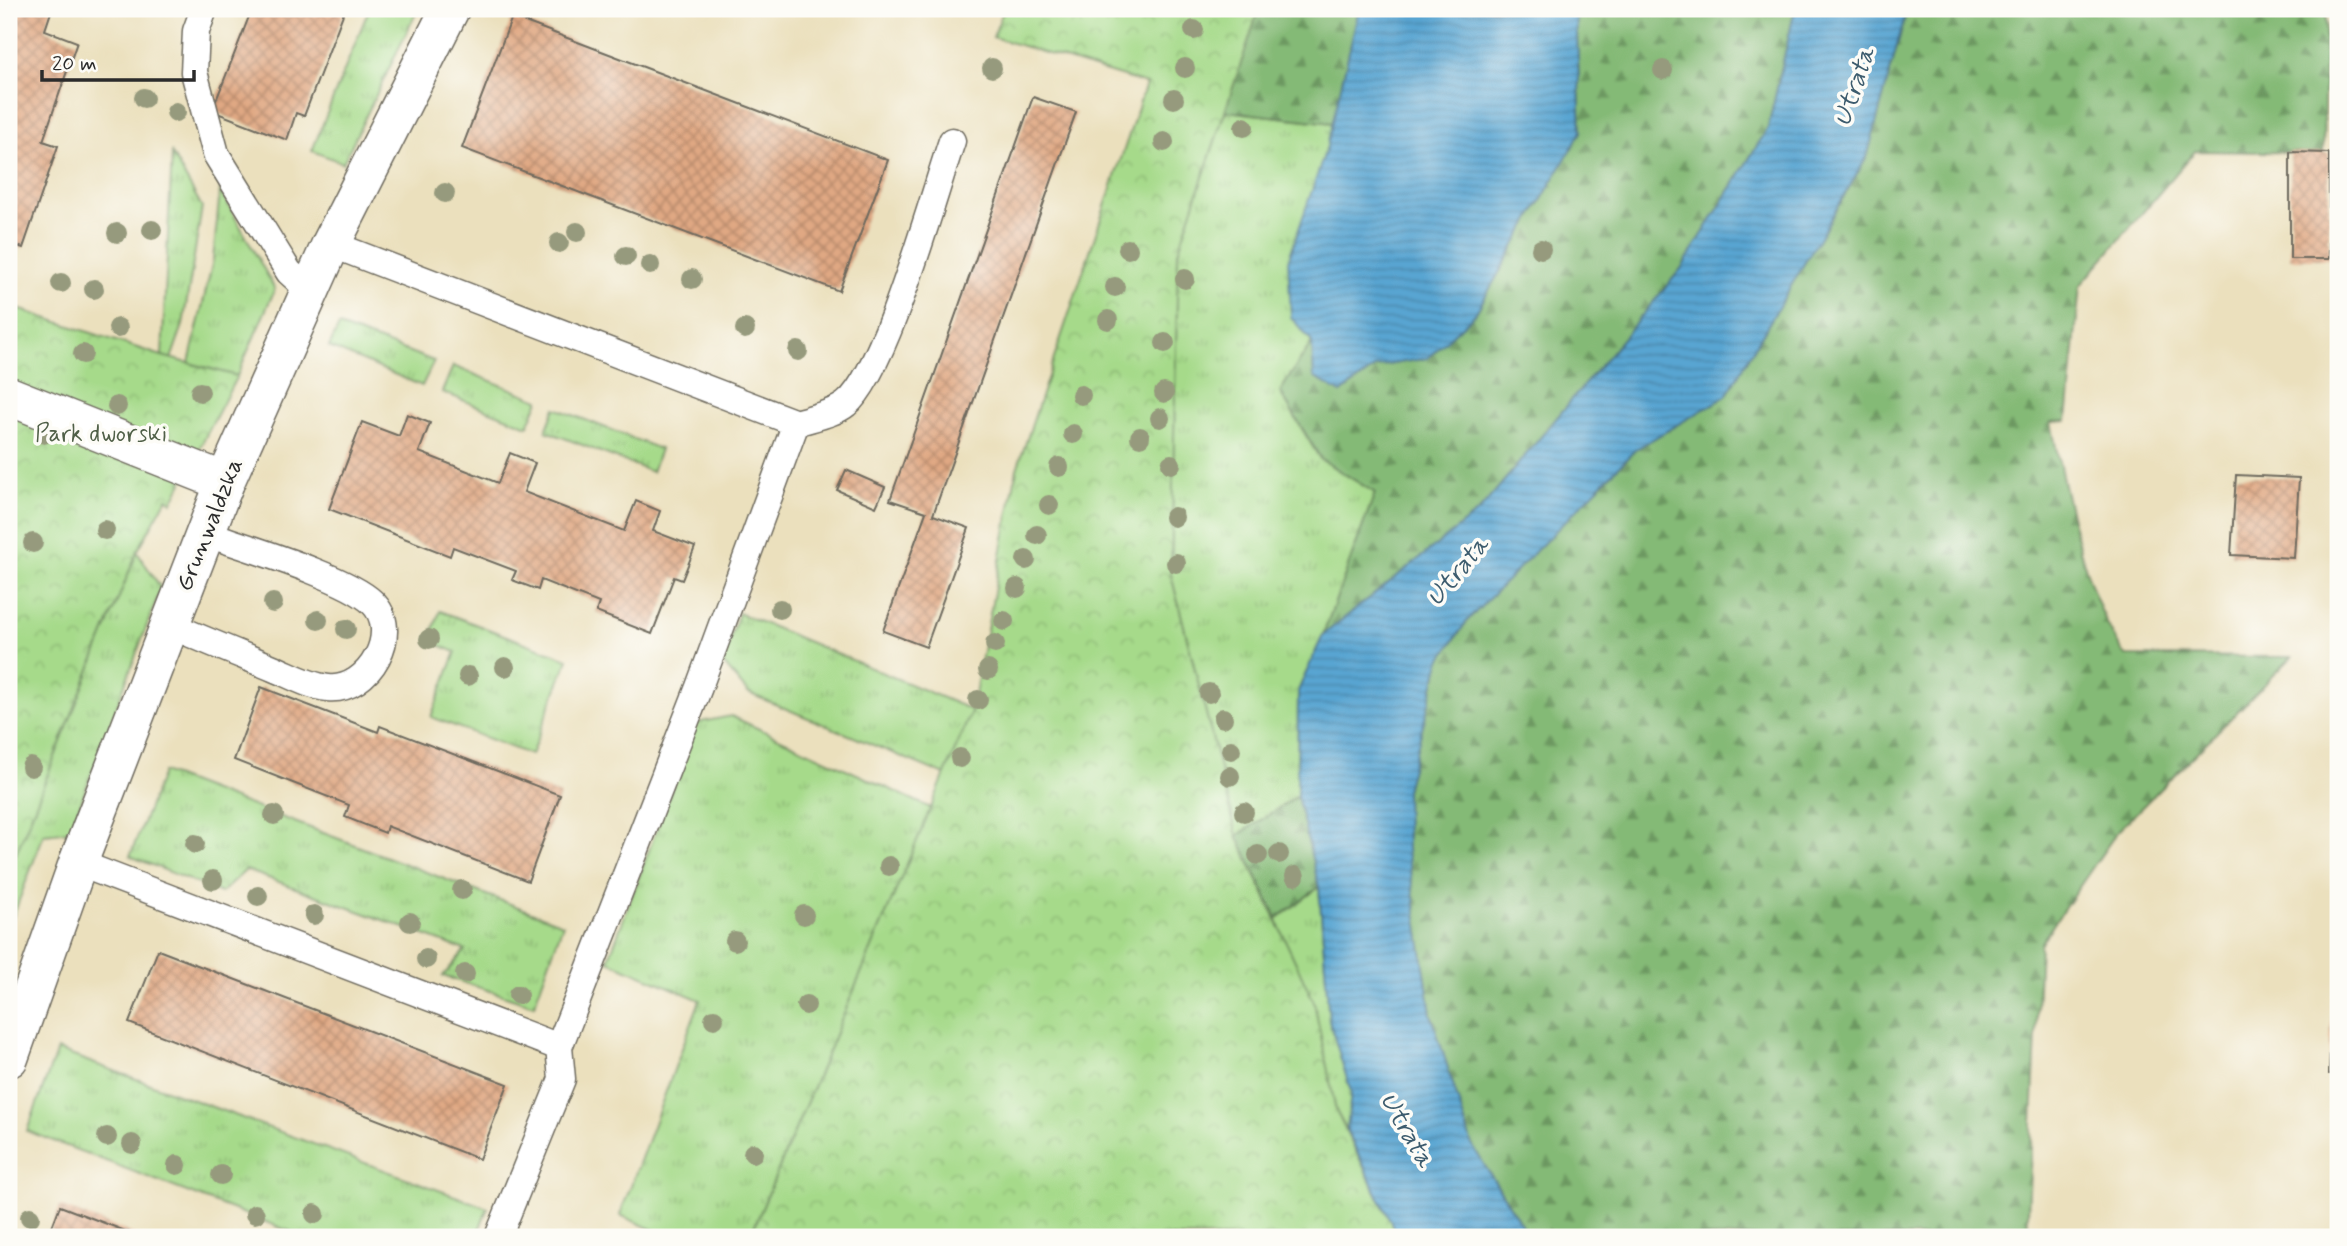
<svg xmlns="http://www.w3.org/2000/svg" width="2347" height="1246" font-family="Mynerve,sans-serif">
<defs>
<pattern id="grass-tufts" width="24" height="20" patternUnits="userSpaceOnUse" patternTransform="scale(1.75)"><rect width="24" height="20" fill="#a6da8a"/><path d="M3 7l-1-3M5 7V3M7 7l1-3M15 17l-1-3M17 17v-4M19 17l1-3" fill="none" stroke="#8fbb77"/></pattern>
<pattern id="forest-firs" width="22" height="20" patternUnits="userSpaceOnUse" patternTransform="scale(1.75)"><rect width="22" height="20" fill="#84ba76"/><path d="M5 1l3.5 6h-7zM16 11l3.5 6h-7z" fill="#6c9761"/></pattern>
<pattern id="park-crowns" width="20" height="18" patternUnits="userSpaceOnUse" patternTransform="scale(1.75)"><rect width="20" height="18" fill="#a6da8a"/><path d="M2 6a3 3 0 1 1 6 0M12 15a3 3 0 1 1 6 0" fill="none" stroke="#8fbb77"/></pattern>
<pattern id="water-rules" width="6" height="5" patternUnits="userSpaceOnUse" patternTransform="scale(1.75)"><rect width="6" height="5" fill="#59a5d2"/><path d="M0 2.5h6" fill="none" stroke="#4a87ab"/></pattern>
<pattern id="building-cross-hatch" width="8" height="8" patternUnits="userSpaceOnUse" patternTransform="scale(1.75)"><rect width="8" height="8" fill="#e0a883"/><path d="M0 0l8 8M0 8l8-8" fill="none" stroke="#b6896b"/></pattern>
</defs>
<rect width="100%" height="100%" fill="#fdfcf7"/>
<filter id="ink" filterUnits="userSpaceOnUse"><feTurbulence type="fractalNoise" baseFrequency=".0143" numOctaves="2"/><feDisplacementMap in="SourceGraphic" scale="14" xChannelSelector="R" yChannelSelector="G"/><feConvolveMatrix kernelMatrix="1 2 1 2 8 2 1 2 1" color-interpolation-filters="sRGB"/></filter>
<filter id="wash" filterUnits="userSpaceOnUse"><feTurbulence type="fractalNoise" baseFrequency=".00686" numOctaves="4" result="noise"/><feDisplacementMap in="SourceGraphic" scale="28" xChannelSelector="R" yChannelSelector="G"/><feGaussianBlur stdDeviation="1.57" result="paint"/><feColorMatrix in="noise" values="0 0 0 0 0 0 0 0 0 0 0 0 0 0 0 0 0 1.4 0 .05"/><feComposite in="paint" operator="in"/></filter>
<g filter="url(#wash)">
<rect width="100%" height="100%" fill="#ebe0bd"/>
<!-- grass -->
<g fill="url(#grass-tufts)" stroke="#68825a" stroke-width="2">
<path d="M369,9h49l-75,154 -31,-12z"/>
<path d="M1225,111l108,12 -42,193 21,26 -32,50 40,67 55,34 -52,142 -25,56 -1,105 -60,40 -66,-261 7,-323z"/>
<path d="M172,154l30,53 -19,118 -12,34 -9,-3z"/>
<path d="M220,190l55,99 -38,87 -48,-13 24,-103z"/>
<path d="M339,326l95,35 -12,25 -93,-39z"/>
<path d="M453,366l86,34 -11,26 -86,-34z"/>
<path d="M555,408l105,41 -8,23 -106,-41z"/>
<path d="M137,552l24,36 -91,243 -26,3 -35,93v-56z"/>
<path d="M440,611l128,48 -37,96 -100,-38 25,-65 -27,-11z"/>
<path d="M739,613l233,97 -27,65 -197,-82 -26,-31z"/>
<path d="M731,716l200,92 -181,429h-81l-49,-22 80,-215 -92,-39 88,-238z"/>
<path d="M163,772l400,152 -29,81 -91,-29 22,-26 -219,-80 -25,23 -91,-37z"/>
<path d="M1319,887l10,133 22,72 -4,39 -11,-20 -59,-192z"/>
<path d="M57,1050l431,158 -12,29h-171l-278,-106z"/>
</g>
<!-- forest -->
<g fill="url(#forest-firs)" stroke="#587250" stroke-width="2">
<path d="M1259,9h100l-26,114 -108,-12z"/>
<path d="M1576,9h219l-27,119 -87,141 -202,242 -156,124 52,-142 -54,-34 -41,-67 32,-50 2,35 27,16 35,-26 52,-10 47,-43 106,-182z"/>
<path d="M1907,9h419l-3,144 -128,-2 -115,135 -13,135 -16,1c14,70 34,177 75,234l166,1 -175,175 -77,112 -13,293h-498l-57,-92 -41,-131 -24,-164 -1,-60 34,-129 27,-40 169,-172 90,-53 141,-239z"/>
<path d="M1297,796l22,91 -42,31 -40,-82z"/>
</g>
<!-- park -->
<g fill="url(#park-crowns)" stroke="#68825a" stroke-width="2">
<path d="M1004,9h255l-81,243 -7,323 66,261 77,166 22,109 62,126h-648l222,-527 45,-241 129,-385 -153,-47z"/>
<path d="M9,306l153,50 75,20 -65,126 -5,-4 -30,54 -128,319z"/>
</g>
<!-- water -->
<g fill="url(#water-rules)" stroke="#42687e" stroke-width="2">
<path d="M1359,9h217l5,123 -106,182 -47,44 -52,9 -35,26 -27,-16 -2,-35 -21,-25 -3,-56 39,-115z"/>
<path d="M1795,9h112l-40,148 -141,239 -90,53 -169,172 -27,40 -34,129 1,60 24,164 41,131 57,92h-131l-51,-106 4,-39 -22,-72 -10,-133 -22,-91 1,-105 25,-56 156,-124 202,-242 87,-141z"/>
</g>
<g id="blocks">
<!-- building -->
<g fill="url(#building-cross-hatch)">
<path d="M19,9h33l-7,21 32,12 -34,99 15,5 -35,102 -14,-5v-226l7,3z"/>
<path d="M252,9h93l-41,107 -8,-3 -9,27 -75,-29z"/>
<path d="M512,17l376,143 -49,131 -377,-143z"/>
<path d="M1033,97l43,15 -143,403 36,13 -43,119 -43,-16 43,-119 -36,-12z"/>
<path d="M2290,152l39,1v106h-39z"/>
<path d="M407,414l23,9 -11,29 79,31 12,-30 25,10 -11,29 100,39 12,-30 24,10 -7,20 42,16 -13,33 -8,-3 -22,57 -56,-22 3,-9 -58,-23 -3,10 -26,-10 4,-9 -63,-24 -3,9 -121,-47 33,-87 37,14z"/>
<path d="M846,470l39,17 -9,20 -39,-17z"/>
<path d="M2236,475l63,3 -5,80 -63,-3z"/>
<path d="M261,687l117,45 2,-6 180,69 -32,86 -141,-55 -2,7 -40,-16 4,-12 -115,-45z"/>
<path d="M158,950l350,134 -29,75 -350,-136z"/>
<path d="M2332,998h6v76h-9z"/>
<path d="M60,1206l81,31h-93z"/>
</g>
</g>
</g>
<g filter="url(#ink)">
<use href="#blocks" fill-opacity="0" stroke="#6e6a5e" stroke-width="2"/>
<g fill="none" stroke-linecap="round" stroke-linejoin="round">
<defs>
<g id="lane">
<path d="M204,9l-8,22 -2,41 22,82 73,118 21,19"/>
<path d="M331,244l465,179c14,-5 38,-9 50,-19 39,-31 87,-208 106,-263"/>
<path d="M170,625c34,15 69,29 103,43 17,7 36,18 55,20 41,4 75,-57 44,-86 -26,-25 -128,-55 -167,-69"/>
<path d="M78,863l481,184"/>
<path d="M498,1237l64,-158 -3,-32 140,-360 97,-264"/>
</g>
<g id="street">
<path d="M9,396l216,86"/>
<path d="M9,1058l69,-195 147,-381 106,-238 119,-235"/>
</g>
</defs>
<!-- lane casing -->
<use href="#lane" stroke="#6e6a5e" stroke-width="29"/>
<!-- street casing -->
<use href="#street" stroke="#6e6a5e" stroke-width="41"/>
<!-- lane -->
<use href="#lane" stroke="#fff" stroke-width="26"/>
<!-- street -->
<use href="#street" stroke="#fff" stroke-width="38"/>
</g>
<!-- trees -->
<g fill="#969a7d">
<circle cx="1194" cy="30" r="10"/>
<circle cx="992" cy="68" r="10"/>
<circle cx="1185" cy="68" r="10"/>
<circle cx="1663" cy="70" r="10"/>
<circle cx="144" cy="98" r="10"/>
<circle cx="1174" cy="99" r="10"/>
<circle cx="176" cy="112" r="10"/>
<circle cx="1244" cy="127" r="10"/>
<circle cx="1164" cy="142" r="10"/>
<circle cx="445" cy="193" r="10"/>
<circle cx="152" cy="230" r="10"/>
<circle cx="577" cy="232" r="10"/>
<circle cx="117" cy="233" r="10"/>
<circle cx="559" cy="243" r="10"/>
<circle cx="1128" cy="249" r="10"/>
<circle cx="1541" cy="249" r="10"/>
<circle cx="626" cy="256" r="10"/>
<circle cx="650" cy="265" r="10"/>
<circle cx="692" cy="279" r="10"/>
<circle cx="1185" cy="279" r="10"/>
<circle cx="61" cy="283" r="10"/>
<circle cx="1115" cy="287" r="10"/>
<circle cx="94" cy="289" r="10"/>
<circle cx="1108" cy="320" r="10"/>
<circle cx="118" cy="328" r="10"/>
<circle cx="745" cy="329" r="10"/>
<circle cx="1165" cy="343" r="10"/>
<circle cx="798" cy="351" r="10"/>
<circle cx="83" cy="354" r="10"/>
<circle cx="200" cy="392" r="10"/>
<circle cx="1164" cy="393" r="10"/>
<circle cx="1081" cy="395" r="10"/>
<circle cx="117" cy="406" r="10"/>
<circle cx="1160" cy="418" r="10"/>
<circle cx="44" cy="434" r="10"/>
<circle cx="1073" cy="434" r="10"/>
<circle cx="1140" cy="437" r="10"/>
<circle cx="1171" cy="464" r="10"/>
<circle cx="1059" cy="467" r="10"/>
<circle cx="1049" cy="505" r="10"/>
<circle cx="1174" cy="517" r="10"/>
<circle cx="105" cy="530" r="10"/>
<circle cx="1037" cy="535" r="10"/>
<circle cx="33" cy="543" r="10"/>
<circle cx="1026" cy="560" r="10"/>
<circle cx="1176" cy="563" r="10"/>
<circle cx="1017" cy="588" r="10"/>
<circle cx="273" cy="603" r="10"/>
<circle cx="780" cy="609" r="10"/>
<circle cx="318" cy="620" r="10"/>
<circle cx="1004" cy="621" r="10"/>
<circle cx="346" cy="629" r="10"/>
<circle cx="429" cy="639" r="10"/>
<circle cx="995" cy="644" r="10"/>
<circle cx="505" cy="667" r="10"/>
<circle cx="988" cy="670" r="10"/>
<circle cx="468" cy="676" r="10"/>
<circle cx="1209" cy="693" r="10"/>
<circle cx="978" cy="700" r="10"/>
<circle cx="1223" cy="718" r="10"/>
<circle cx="1231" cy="750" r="10"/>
<circle cx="960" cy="758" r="10"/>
<circle cx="31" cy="767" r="10"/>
<circle cx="1230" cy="776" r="10"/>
<circle cx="1244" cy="812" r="10"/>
<circle cx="274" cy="815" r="10"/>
<circle cx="195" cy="844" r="10"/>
<circle cx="1279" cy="854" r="10"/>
<circle cx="1258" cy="855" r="10"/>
<circle cx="889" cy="866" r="10"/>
<circle cx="1295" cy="876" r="10"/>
<circle cx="213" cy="880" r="10"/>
<circle cx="462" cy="890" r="10"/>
<circle cx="258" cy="896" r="10"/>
<circle cx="314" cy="915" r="10"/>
<circle cx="804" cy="915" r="10"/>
<circle cx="410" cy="922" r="10"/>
<circle cx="735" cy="941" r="10"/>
<circle cx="426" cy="959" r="10"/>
<circle cx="465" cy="974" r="10"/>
<circle cx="518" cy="995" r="10"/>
<circle cx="806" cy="1005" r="10"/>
<circle cx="714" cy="1019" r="10"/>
<circle cx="107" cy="1137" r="10"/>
<circle cx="132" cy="1144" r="10"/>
<circle cx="753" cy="1153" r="10"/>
<circle cx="177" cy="1165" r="10"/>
<circle cx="221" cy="1175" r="10"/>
<circle cx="255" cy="1214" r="10"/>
<circle cx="315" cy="1214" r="10"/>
<circle cx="30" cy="1217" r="10"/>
</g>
</g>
<g text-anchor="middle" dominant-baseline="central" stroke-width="7" stroke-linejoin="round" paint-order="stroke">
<!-- park labels -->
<g font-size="24" fill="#506048" stroke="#fdfcf7">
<text x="101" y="434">Park dworski</text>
</g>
<!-- street labels -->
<g font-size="24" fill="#2b2b2b" stroke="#fdfcf7">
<text transform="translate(210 525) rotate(-68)">Grunwaldzka</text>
</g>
<!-- water labels -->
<g font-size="26" font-style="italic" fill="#3d5c6e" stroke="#fdfcf7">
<text transform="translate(1855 87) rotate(-71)">Utrata</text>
<text transform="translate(1458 572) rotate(-50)">Utrata</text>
<text transform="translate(1406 1130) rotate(60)">Utrata</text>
</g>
</g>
<!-- margin -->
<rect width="2347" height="1246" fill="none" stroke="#fdfcf7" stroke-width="35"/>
<!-- scale -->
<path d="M42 70v10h152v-10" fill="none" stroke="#2b2b2b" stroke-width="3.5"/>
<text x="52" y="70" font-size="21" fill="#2b2b2b" stroke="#fdfcf7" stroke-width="5" paint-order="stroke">20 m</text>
</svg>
